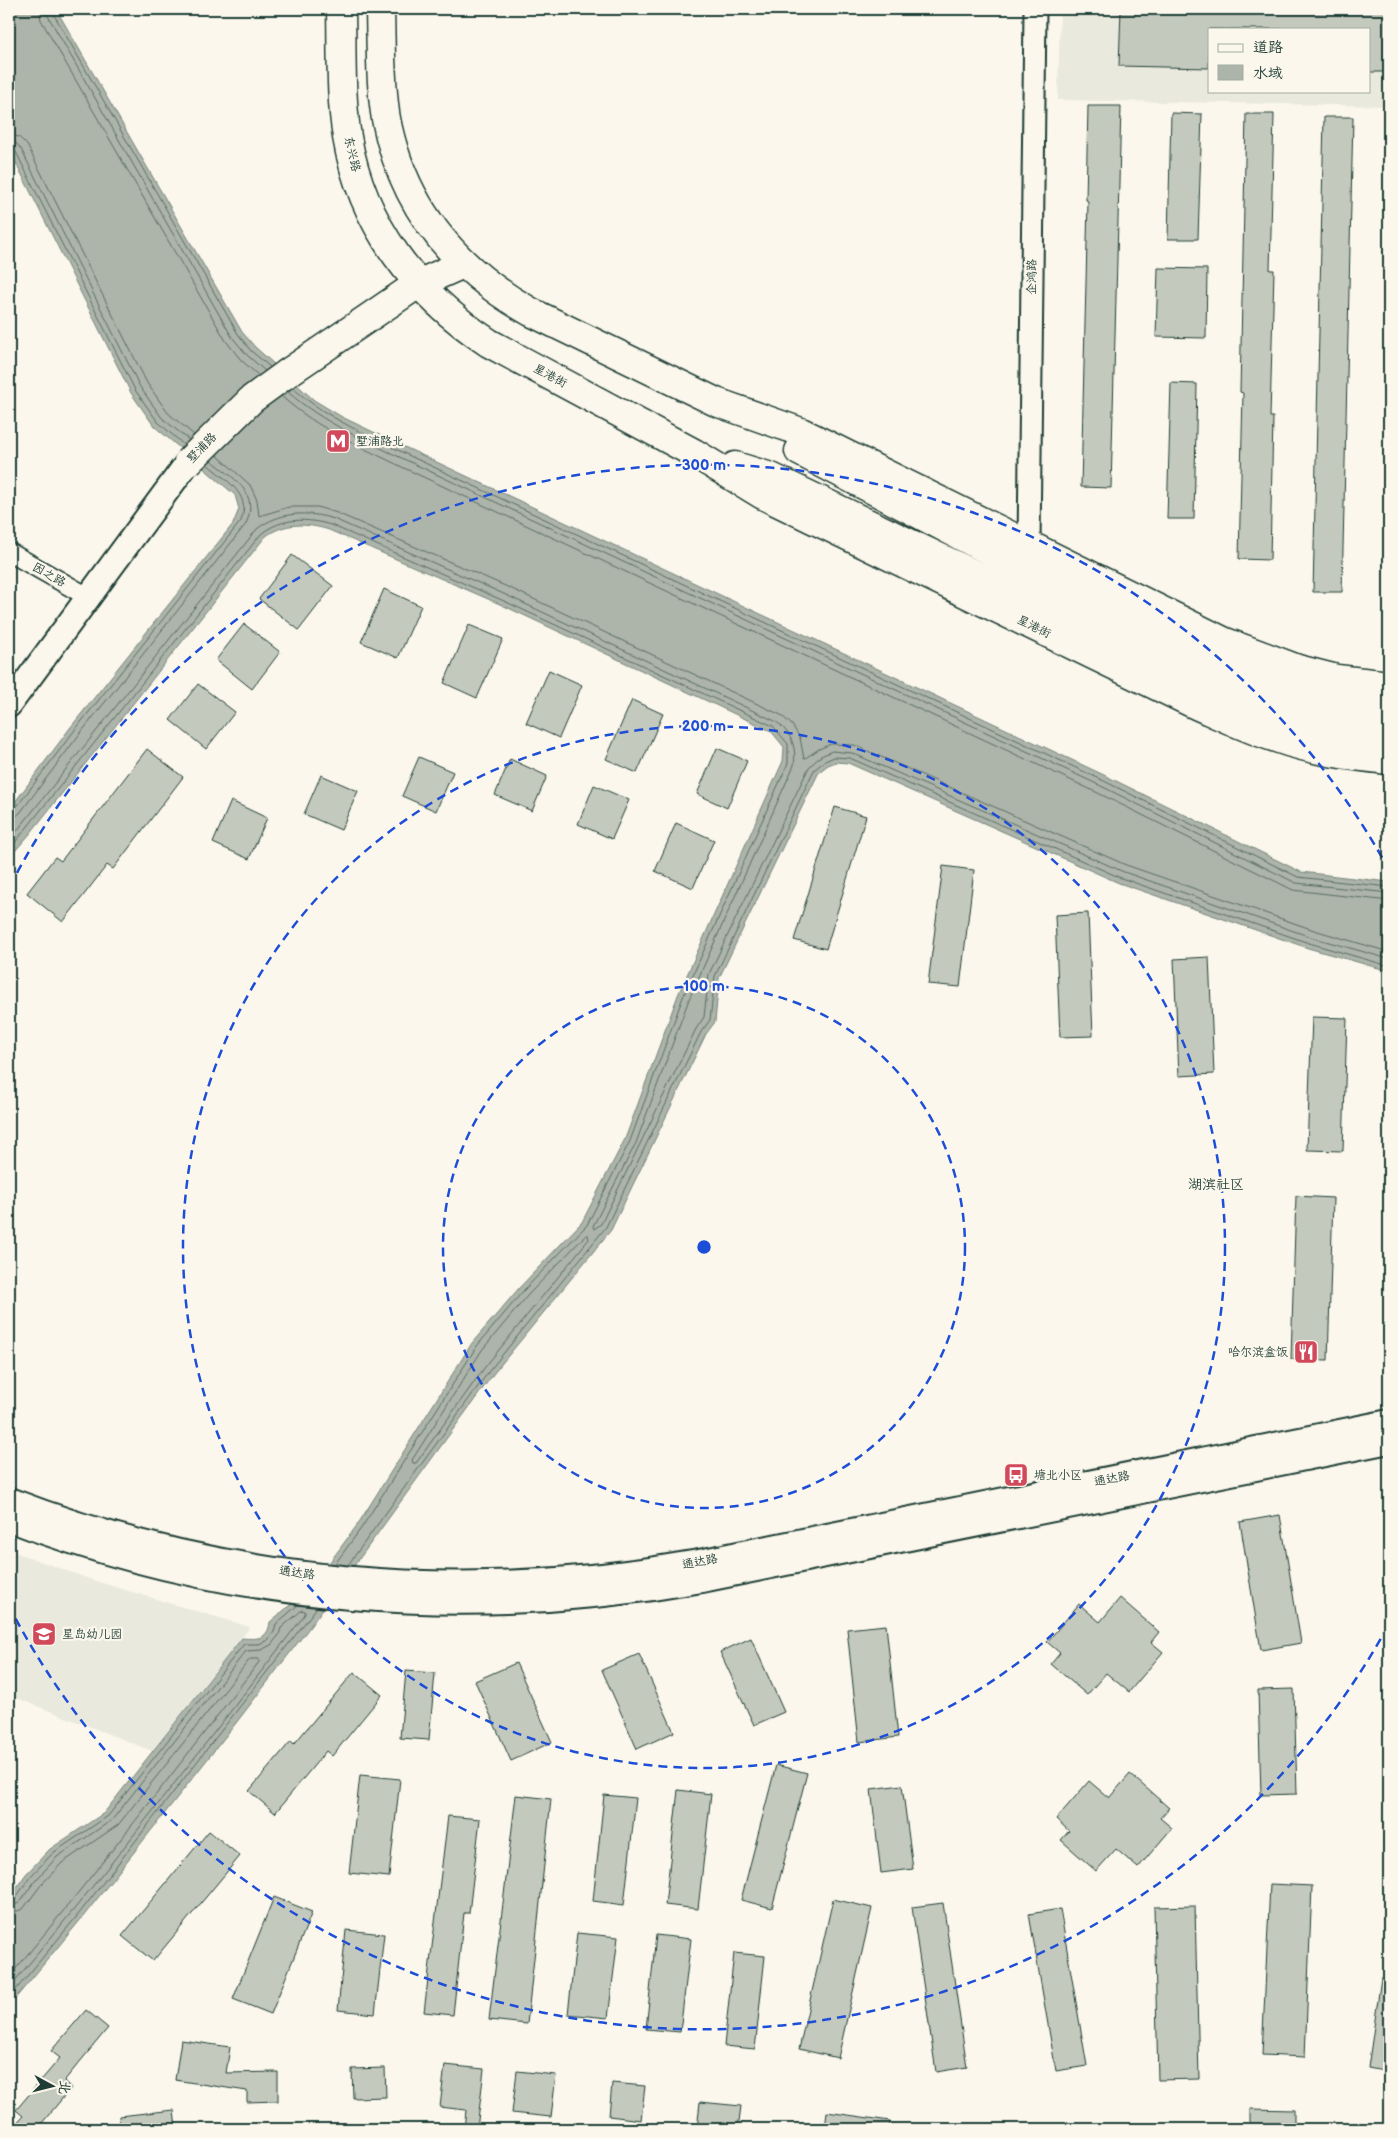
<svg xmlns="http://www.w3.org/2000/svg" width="1398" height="2138" font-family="'Balsamiq Sans','LXGW WenKai TC',sans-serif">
<rect width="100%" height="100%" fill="#fbf7ec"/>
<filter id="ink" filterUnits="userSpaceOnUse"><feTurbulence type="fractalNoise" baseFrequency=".02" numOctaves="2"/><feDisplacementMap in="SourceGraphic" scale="10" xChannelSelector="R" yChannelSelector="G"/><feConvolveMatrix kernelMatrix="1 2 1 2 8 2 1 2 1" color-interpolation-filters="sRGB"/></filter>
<g filter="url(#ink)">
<!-- built -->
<g fill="#eae9de" fill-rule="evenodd">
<path d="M1060,9h329v97l-331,-6zM1209,29h160v62h-160z"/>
<path d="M9,1550l86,31 155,46 -98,124 -143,-56z"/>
</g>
<!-- water -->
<path fill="#adb4aa" stroke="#74847b" d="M9,9h47l186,323 13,15 59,53 28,17 71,34 693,325 195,96 88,10v89l-81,-23 -189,-65 -271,-120 -12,-1 -8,3 -9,7 -100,206 -4,44 -9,12 -95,196 -117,143 -185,255 -73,95 -154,195 -73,88v-108l17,-24 24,-25 54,-36 138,-175c15,1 26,2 28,-16l25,-21 26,-27 37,-50 114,-181 48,-56 62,-65 43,-83 53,-144 105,-234 1,-14 -13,-16 -269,-126 -173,-75c-22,-7 -45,-8 -64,7l-236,298 -20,23v-48l61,-82 163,-204 6,-15 -4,-14 -81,-69 -23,-33 -122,-244z"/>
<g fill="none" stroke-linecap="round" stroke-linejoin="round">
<!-- shore -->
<g stroke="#586d63" stroke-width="1">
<path d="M39,9l2,11 185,321 15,19 18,16"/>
<path d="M46,9l2,7 184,321 15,18 18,16"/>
<path d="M53,9v4l185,321 13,17 19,16"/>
<path d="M9,135l10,2 8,8 120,238 21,30 26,22"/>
<path d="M9,142l7,1 5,6 119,238 22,31 27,22"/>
<path d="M9,149l7,3 119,238 23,32 26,23"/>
<path d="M293,388c34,31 77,48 117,68l694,325 194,96 91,10"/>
<path d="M288,392c35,31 78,49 120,69l693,325 195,97 93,10"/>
<path d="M281,396c38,34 79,50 123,72l694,325 195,97 96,11"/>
<path d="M217,455l33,30 7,15 2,16 30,-9h28l20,6 173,75 271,127 11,10 8,13 4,21 15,-10 12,-5 23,1 272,120 188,65 75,22"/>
<path d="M9,812l6,-3 59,-78 167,-210c11,-28 -16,-41 -34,-57"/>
<path d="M9,818l6,-1 5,-4 59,-78 167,-211c14,-32 -13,-46 -35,-64"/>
<path d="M9,841l248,-312c23,-18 51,-18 77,-10l172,76 269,126c16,11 22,26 19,44l-105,234 -53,144 -43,83 1,3 7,-5 95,-195 8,-12 5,-43 100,-207 12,-11 11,-5 20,2 272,119 187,65 78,22"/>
<path d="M9,850l252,-316c21,-17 46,-16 70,-9l173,76 269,125 15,18v19l-105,234 -53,144 -43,84 -63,65 -47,56 -115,181 -27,37"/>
<path d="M588,1235l1,4 -104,128 -69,96h-3l-1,-3 70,-110 46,-55 57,-59z"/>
<path d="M348,1565l142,-195 116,-143 95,-195 9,-12 5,-44 99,-206 11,-9 9,-4 16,1 271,120 188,65 80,23"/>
<path d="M9,1900l6,-1 15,-22 23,-24 55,-37 136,-172h15l9,-4 6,-8 2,-8 23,-20"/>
<path d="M9,1907l10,-4 16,-22 22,-24 55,-37 134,-169 15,-1 10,-5 8,-10 2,-7 21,-18 3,1v3l-5,7c-95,124 -191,248 -291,367"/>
<path d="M9,1914l14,-5 18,-24 21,-22 56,-38 132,-166h9v3c-82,106 -164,212 -250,315"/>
<path d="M9,1998l69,-83 240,-309"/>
</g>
</g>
<!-- building -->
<g fill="#c4c9be" stroke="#1f3d34">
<path d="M1121,9h268v63h-20v-43h-160v39l-90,-2z"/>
<path d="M1088,106h33l-10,382 -30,-1 7,-286 -2,-1z"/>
<path d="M1171,113l31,1 -4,125h-30z"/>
<path d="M1246,114h28l-4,156h4l-4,147h3l-3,143 -31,-1 4,-166 -3,-1z"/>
<path d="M1324,117h29l-11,475h-29z"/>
<path d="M1158,268l49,1 -1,69 -50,-1z"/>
<path d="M1171,383l26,1 -3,135h-27z"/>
<path d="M292,555l41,31 -34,44 -40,-31z"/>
<path d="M384,589l37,17 -23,52 -37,-16z"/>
<path d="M244,624l36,28 -28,37 -36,-29z"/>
<path d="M469,625l34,14 -26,59 -33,-15z"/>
<path d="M549,670l33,15 -23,53 -33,-15z"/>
<path d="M198,684l37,28 -29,37 -36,-29z"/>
<path d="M632,700l31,14 -26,59 -31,-14z"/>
<path d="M717,748l30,13 -20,47 -30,-14z"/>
<path d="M147,749l36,28 -70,92 -6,-4 -44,57 -36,-29 28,-36 6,4z"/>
<path d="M419,757l34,15 -17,39 -34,-15z"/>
<path d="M510,759l37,17 -15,35 -37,-16z"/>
<path d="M321,775l37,16 -17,39 -37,-16z"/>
<path d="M594,785l35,15 -17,39 -34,-15z"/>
<path d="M231,801l36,17 -18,41 -36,-16z"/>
<path d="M835,807l31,9 -40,133 -32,-9z"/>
<path d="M676,823l38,17 -21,48 -38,-17z"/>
<path d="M943,866l31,4 -14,117 -32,-3z"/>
<path d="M1088,913l5,123 -33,1 -5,-122z"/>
<path d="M1209,957l5,117 -35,2 -5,-117z"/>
<path d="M1312,1017l35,1 -4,133 -36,-1z"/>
<path d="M1296,1196l37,2 -5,162 -37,-1z"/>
<path d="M1280,1515l21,128 -40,7 -21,-128z"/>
<path d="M1120,1598l39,34 -8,10 12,10 -34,40 -23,-19 -19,22 -36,-31 9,-11 -13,-11 32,-38 21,18z"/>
<path d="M886,1625l12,112 -39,5 -12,-113z"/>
<path d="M751,1638l33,74 -30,13 -34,-73z"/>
<path d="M639,1654l35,78 -37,17 -35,-79z"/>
<path d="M516,1663l36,79 -41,19 -36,-80z"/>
<path d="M406,1671l29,2 -6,67 -29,-2z"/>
<path d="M354,1672l28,23 -50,61 -6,-5 -51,62 -26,-22 42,-50 3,3z"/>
<path d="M1294,1689l3,105 -36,1 -3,-105z"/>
<path d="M776,1765l31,8 -35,135 -31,-8z"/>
<path d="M1130,1774l39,34 -9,10 12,10 -34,40 -22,-19 -20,22 -35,-31 8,-9 -13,-12 33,-38 20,17z"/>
<path d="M360,1775l40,4 -11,98 -40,-4z"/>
<path d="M902,1785l11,84 -32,4 -10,-84z"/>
<path d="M678,1790l33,4 -13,115 -33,-4z"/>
<path d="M516,1795l35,4 -24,225 -38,-4z"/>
<path d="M604,1795l32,3 -12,107 -31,-4z"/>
<path d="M448,1816l32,3 -11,94h-5l-11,102 -29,-3z"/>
<path d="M209,1831l31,25 -87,105 -31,-25z"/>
<path d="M1270,1884l42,2 -7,171 -43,-2z"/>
<path d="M274,1897l38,15 -41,102 -38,-15z"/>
<path d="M833,1899l39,9 -34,150 -39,-9z"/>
<path d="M943,1903l24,164 -31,5 -24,-165z"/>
<path d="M1195,1906l4,173 -41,1 -4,-173z"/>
<path d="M1060,1909l27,157 -31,5 -27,-157z"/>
<path d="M346,1930l38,4 -9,80 -37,-4z"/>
<path d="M577,1933l41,4 -10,81 -40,-4z"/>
<path d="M656,1935l35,4 -11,93 -34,-3z"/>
<path d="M734,1953l31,3 -10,93 -31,-3z"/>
<path d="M1381,1978h8v94l-21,-4z"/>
<path d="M86,2010l22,18 -44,53 7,7 -34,41h-26l12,-13 -7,-6 44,-52 -9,-7z"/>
<path d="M181,2040l49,7 -4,26 52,-1v29l-31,1v-11l-72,-11z"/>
<path d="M445,2065l39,4 -7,60h-13l2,-19 -26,-3z"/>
<path d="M385,2068l1,29 -33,1 -1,-29z"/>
<path d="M517,2071l39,4 -5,42 -39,-4z"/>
<path d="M612,2083l33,3 -4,34 -32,-4z"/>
<path d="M700,2102l41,4 -3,23h-41z"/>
<path d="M1250,2109l44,1v19h-44z"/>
<path d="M174,2110l2,19h-56l-1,-13z"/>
<path d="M827,2112l63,9 -1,8h-64z"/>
</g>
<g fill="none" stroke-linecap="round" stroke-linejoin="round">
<defs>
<path id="minor" d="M9,552l81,46"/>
<path id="tertiary" d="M1029,545l6,-536"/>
<g id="secondary">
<path d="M9,705l179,-243"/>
<path d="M9,1500c221,85 457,104 690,62l690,-140"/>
<path d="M9,1519c220,85 462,103 693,61l687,-139"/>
</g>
<g id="primary">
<path d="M341,9c1,42 -1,86 6,128 15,88 69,158 142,206l205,110 69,42 431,209c27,12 53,25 82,34 36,13 75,18 113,22"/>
<path d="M380,9c1,36 0,74 6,110 17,87 68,150 145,193l185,90 85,30 422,209 75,28 39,10 52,6"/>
<path d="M289,372l129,-88 45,-20"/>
<path d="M799,451l303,159 108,52 45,19 37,12 97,17"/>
<path d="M735,466l36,11 431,206c26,11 51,23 78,31 35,11 73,16 109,21"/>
</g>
</defs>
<!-- minor casing -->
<use href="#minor" stroke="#1f3d34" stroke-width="21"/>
<!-- tertiary casing -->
<use href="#tertiary" stroke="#1f3d34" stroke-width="25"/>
<!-- secondary casing -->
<use href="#secondary" stroke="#1f3d34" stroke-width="28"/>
<!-- primary casing -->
<use href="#primary" stroke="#1f3d34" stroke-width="31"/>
<!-- minor -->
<use href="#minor" stroke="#fbf7ec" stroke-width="18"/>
<!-- tertiary -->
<use href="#tertiary" stroke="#fbf7ec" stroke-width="21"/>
<!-- secondary -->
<use href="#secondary" stroke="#fbf7ec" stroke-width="24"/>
<!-- primary -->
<use href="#primary" stroke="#fbf7ec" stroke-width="28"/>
<defs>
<path id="primary-bridge" d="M188,462l64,-63 37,-27"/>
</defs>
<!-- primary-bridge casing -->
<use href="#primary-bridge" stroke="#1f3d34" stroke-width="31" stroke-linecap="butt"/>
<!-- primary-bridge -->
<use href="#primary-bridge" stroke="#fbf7ec" stroke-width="28"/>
</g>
</g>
<!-- distance rings -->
<g fill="none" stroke="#1d4ed8" stroke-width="2.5" stroke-dasharray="9 6">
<circle cx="704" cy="1247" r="261"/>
<circle cx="704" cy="1247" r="521"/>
<path d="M1388 1626A782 782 0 0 1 10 1608M10 886A782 782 0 0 1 1388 868"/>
</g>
<!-- icons -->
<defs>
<symbol id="metro-square" viewBox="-11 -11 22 22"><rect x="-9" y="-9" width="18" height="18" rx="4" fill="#d1495b" stroke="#fbf7ec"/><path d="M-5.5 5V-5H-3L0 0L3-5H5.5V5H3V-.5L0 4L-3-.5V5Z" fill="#fff"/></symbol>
<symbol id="restaurant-square" viewBox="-11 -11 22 22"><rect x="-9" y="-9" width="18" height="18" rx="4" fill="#d1495b" stroke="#fbf7ec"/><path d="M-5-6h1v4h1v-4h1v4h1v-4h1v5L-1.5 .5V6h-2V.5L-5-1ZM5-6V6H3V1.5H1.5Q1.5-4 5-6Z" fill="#fff"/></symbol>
<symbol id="bus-square" viewBox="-11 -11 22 22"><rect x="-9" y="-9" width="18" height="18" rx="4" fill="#d1495b" stroke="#fbf7ec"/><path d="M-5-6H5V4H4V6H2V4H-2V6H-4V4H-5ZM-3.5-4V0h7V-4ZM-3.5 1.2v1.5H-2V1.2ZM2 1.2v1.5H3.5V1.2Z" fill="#fff"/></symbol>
<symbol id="school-square" viewBox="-11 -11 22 22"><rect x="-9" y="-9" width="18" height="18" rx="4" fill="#d1495b" stroke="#fbf7ec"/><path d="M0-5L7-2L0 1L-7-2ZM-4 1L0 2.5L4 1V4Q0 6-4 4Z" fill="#fff"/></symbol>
</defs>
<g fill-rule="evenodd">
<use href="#metro-square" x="324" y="427" width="28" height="28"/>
<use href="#restaurant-square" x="1292" y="1338" width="28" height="28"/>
<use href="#bus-square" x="1002" y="1461" width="28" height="28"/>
<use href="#school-square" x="30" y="1620" width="28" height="28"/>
</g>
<g text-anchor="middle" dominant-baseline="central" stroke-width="4.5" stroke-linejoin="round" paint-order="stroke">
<!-- street labels -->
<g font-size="12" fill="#1f3d34" stroke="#fbf7ec">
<text transform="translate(352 154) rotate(77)">东兴路</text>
<text transform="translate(1032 277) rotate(-89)">企鸿路</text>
<text transform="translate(550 376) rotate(28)">星港街</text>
<text transform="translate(202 448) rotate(-46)">墅浦路</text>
<text transform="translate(49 575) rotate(29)">因之路</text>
<text transform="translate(1034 627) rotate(26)">星港街</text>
<text transform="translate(1112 1479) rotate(-11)">通达路</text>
<text transform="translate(700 1562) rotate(-11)">通达路</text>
<text transform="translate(297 1573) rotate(8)">通达路</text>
</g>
<!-- poi labels -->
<g font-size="12" fill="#1f3d34" stroke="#fbf7ec" text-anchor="start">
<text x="356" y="441">墅浦路北</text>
<text x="1288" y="1352" text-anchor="end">哈尔滨盒饭</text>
<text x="1034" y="1475">塘北小区</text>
<text x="62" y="1634">星岛幼儿园</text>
</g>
<!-- neighbourhood labels -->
<g font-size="14" fill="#1f3d34" stroke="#fbf7ec">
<text x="1216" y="1184">湖滨社区</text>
</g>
</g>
<circle cx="704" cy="1247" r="8" fill="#1d4ed8" stroke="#fbf7ec" stroke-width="2.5"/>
<g font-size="15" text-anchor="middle" font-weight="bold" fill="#1d4ed8" stroke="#fbf7ec" stroke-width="4.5" stroke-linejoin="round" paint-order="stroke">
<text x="704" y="470">300 m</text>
<text x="704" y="731">200 m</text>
<text x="704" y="991">100 m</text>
</g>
<!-- margin -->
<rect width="1398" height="2138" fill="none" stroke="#fbf7ec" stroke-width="30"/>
<rect x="15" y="15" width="1368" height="2108" fill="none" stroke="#1f3d34" stroke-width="2" filter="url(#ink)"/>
<!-- legend -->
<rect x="1208" y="28" width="162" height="65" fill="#fbf7ec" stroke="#a3ada2"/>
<rect x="1218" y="44" width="25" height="8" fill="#fbf7ec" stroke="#a3ada2"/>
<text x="1253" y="52" font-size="15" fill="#1f3d34">道路</text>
<rect x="1218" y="65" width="25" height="15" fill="#adb4aa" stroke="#a3ada2"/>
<text x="1253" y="78" font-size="15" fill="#1f3d34">水域</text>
<!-- north arrow -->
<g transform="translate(52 2086) rotate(97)" stroke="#fbf7ec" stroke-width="4" paint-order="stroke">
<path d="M0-4L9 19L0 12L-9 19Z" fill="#1f3d34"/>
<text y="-8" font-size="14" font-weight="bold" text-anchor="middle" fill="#1f3d34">北</text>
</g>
</svg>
